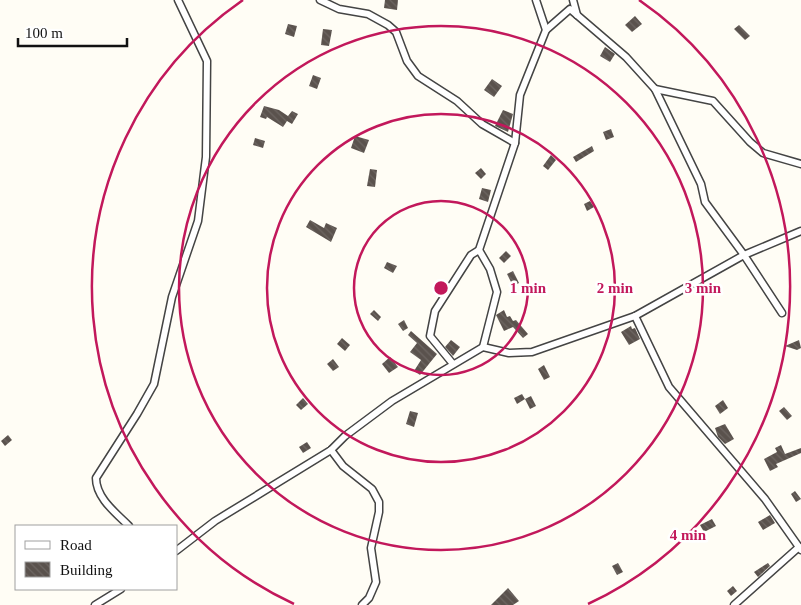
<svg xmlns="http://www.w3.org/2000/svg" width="801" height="605" font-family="Georgia,serif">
<defs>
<pattern id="building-back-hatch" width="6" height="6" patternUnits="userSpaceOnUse" patternTransform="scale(1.25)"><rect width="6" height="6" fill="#5a524d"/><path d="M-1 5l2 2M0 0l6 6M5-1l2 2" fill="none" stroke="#6d6662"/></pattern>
</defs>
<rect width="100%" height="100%" fill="#fffdf5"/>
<!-- building -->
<g fill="url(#building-back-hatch)">
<path d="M385,0h13l-1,10 -13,-2z"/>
<path d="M635,16l7,8 -10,8 -7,-7z"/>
<path d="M288,24l9,2 -3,11 -9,-3z"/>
<path d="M739,25l11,11 -5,4 -11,-11z"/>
<path d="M323,29l9,1 -3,16 -8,-1z"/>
<path d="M605,47l10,7 -5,8 -10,-6z"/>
<path d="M313,75l8,3 -4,11 -8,-3z"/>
<path d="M492,79l10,7 -8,11 -10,-7z"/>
<path d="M264,106l15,4 9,6 4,-5 6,3 -6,10 -5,-3 -4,6 -16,-10 -1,2 -6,-2z"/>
<path d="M503,110l10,4 -5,18 -13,-6z"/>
<path d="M611,129l3,8 -8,3 -3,-8z"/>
<path d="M355,136l14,4 -5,13 -13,-5z"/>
<path d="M255,138l10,3 -2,7 -10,-3z"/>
<path d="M592,146l2,5 -18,11 -3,-5z"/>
<path d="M551,155l5,5 -8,10 -5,-4z"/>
<path d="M481,168l5,6 -5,5 -6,-6z"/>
<path d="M370,169l7,1 -2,17 -8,-1z"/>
<path d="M482,188l9,2 -3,12 -9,-3z"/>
<path d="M590,201l4,6 -7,4 -3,-7z"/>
<path d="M310,220l14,8 2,-5 11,5 -6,14 -25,-15z"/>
<path d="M506,251l5,5 -7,7 -5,-5z"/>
<path d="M387,262l10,4 -4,7 -9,-5z"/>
<path d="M513,271l6,12 -6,3 -6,-12z"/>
<path d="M374,310l7,7 -3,4 -8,-7z"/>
<path d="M504,310l3,7 3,-1 3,5 3,-1 12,14 -5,4 -10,-11 -9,4 -8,-16z"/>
<path d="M404,320l4,8 -5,3 -5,-7z"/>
<path d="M631,326l1,3 3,-1 5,11 -11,6 -8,-13z"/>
<path d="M411,331l26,23 -17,21 -6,-4 7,-11 -11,-8 7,-9 -9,-8z"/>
<path d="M342,338l8,7 -5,6 -8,-7z"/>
<path d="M451,340l9,7 -7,9 -8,-9z"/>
<path d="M799,340l2,8 -4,2 -12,-4z"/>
<path d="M390,357l8,10 -9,6 -7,-9z"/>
<path d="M333,359l6,8 -6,4 -6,-7z"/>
<path d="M544,365l6,12 -6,3 -6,-11z"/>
<path d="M522,394l3,5 -8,5 -3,-6z"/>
<path d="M531,396l5,10 -6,3 -5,-10z"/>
<path d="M303,398l5,6 -7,6 -5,-5z"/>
<path d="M723,400l5,8 -8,6 -5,-8z"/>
<path d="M784,407l8,9 -5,4 -8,-9z"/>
<path d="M410,411l8,2 -4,14 -8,-3z"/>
<path d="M725,424l9,15 -9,5 -7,-7 -3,-9z"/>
<path d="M8,435l4,5 -7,6 -4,-5z"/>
<path d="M307,442l4,6 -8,5 -4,-6z"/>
<path d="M781,445l4,9 16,-6v5l-25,11 2,3 -8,4 -6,-12 13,-7 -2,-4z"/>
<path d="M795,491l6,8 -5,3 -5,-8z"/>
<path d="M770,515l5,8 -12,7 -5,-8z"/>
<path d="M712,519l4,7 -12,6 -4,-7z"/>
<path d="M618,563l5,9 -6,3 -5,-9z"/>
<path d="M768,563l2,3 -12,11 -4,-5z"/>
<path d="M733,586l4,5 -6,5 -4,-5z"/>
<path d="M508,588l11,13 -6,4h-22z"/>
</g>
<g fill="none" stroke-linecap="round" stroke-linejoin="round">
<defs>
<g id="minor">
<path d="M320,0l19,9 29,5 20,11 8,7 11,29 11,15 39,25 25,23 33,19"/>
<path d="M573,0l4,15"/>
<path d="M546,30l24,-21 56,48 29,32 46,95 4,18 39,53 38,58"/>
<path d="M655,89l58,12 37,41 13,11 38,11"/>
<path d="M479,250l11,19 7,23 -14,55"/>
<path d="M635,316l34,71 96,112 36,51"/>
<path d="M453,364l-23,-28 5,-25 36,-56 8,-5 36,-107 5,-48 26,-65 -10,-30"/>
<path d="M331,450l12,16 29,23 7,13v10l-8,36 5,34 -7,16 -7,7"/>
<path d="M129,526c-13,-13 -33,-28 -33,-48l41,-64 17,-30 18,-87 26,-76 8,-64 1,-96 -29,-61"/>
<path d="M176,551l39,-30 116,-71 14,-14 47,-35 91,-54 26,6 23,-1 103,-36 109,-61 57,-24"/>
<path d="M95,605l26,-16"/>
<path d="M734,605l65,-58"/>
</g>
</defs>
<!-- minor casing -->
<use href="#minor" stroke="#444" stroke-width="9"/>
<!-- minor -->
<use href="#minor" stroke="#fff" stroke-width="6"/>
</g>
<!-- distance rings -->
<g fill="none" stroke="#c2185b" stroke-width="2.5">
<circle cx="441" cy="288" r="87"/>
<circle cx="441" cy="288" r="174"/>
<circle cx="441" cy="288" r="262"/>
<path d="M294 604A349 349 0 0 1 243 0M639 0A349 349 0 0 1 588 604"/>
</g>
<circle cx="441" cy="288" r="8" fill="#c2185b" stroke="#fff" stroke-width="2.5"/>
<g font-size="15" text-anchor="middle" font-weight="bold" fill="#c2185b" stroke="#fff" stroke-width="5" stroke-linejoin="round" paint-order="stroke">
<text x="528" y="293">1 min</text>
<text x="615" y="293">2 min</text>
<text x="703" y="293">3 min</text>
<text x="688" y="540">4 min</text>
</g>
<!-- legend -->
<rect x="15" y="525" width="162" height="65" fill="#ffffff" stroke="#a0a0a0"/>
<rect x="25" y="541" width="25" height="8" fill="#ffffff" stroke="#a0a0a0"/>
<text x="60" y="550" font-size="15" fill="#111111">Road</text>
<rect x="25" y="562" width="25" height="15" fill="url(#building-back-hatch)" stroke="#a0a0a0"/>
<text x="60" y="575" font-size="15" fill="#111111">Building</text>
<!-- scale -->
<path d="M18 38v8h109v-8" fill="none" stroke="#111111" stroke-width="2.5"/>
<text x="25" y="38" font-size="15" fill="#111111" stroke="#ffffff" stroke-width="4" paint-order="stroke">100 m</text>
</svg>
